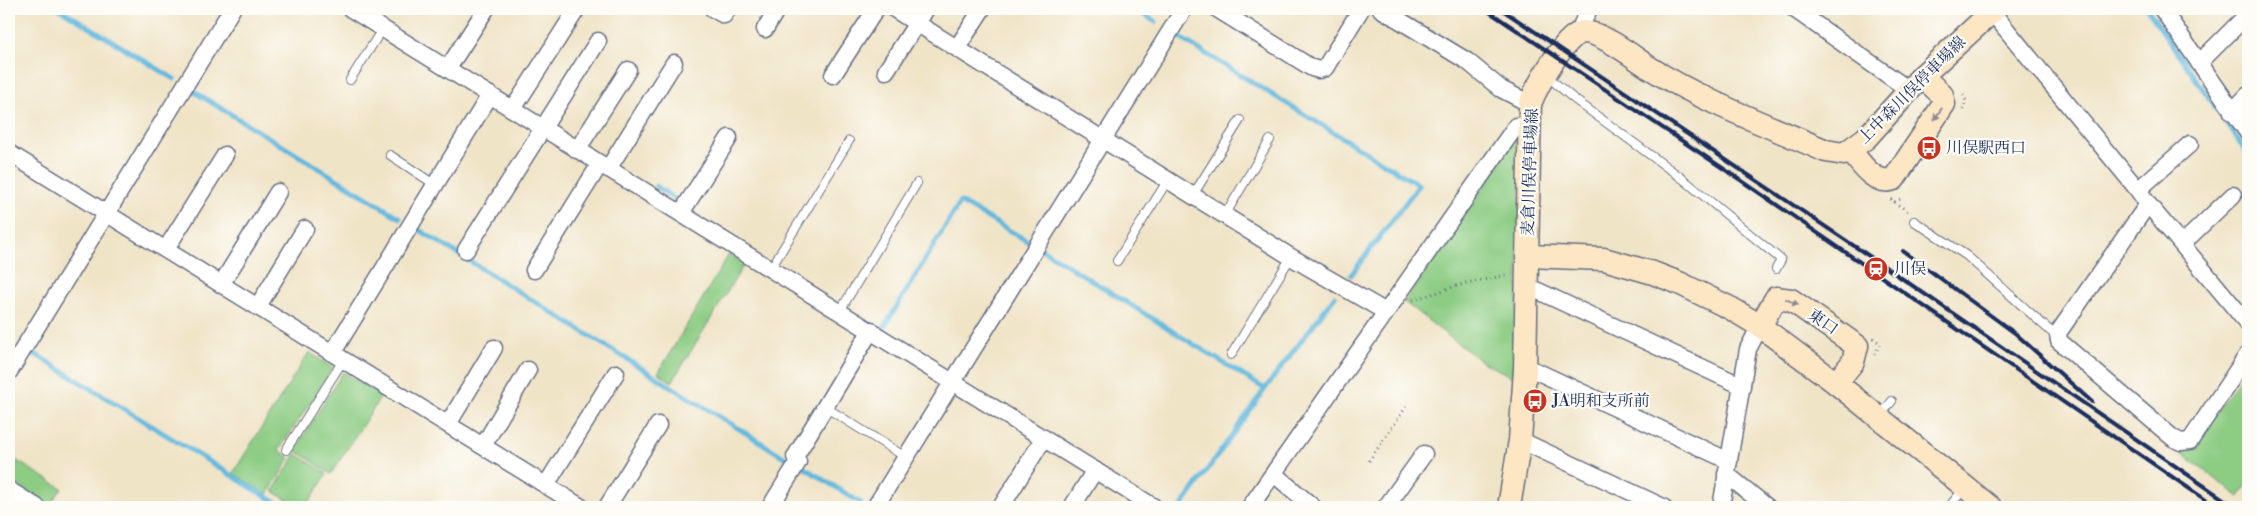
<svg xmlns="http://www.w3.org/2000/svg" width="2257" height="516" font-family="'Libre Bodoni','Noto Serif JP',serif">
<rect width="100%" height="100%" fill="#fdfcf7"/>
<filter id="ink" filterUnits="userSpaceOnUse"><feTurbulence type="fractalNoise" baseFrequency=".02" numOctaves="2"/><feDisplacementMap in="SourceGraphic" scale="10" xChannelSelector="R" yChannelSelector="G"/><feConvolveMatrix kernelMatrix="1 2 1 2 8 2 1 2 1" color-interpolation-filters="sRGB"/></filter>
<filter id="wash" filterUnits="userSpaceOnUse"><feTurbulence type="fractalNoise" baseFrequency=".0096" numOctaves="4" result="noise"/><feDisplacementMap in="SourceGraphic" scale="20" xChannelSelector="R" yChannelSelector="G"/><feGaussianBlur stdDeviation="1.12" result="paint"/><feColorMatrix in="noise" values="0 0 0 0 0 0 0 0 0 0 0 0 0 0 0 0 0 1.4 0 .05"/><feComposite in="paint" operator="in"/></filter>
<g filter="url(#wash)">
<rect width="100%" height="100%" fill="#f0e4c7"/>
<!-- green -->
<g fill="#8ccc83" stroke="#547e70">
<path d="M1515,141l7,2 -7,235 -33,-16 -78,-60z"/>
<path d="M729,254l16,9 -73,119 -14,-9z"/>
<path d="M309,352l24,16 -54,82 11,8 -23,37 -34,-22z"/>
<path d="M2248,366v117l-9,14 -60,-46 14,-3z"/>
<path d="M343,372l39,23 -51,79 -36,-24z"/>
<path d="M296,454l31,20 -21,33h-8l-25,-16z"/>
<path d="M9,456l53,32 -12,17 -41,-25z"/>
</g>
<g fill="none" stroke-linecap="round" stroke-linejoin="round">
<!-- stream -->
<g stroke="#61b8de" stroke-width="5">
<path d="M60,9l114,70"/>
<path d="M1135,9l21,13"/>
<path d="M2147,9l101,145"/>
<path d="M1177,36l242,149 -68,90"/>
<path d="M193,91l207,127"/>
<path d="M656,186l27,19"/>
<path d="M418,229l371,231"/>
<path d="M881,329l4,-3 75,-124 83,48 222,139"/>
<path d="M30,351l253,156"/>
<path d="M800,465l61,38"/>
<path d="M1181,507l84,-118 70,-93"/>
</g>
</g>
</g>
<g filter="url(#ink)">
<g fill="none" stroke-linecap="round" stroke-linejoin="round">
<defs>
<g id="lane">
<path d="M1547,76l27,23 109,80 96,79 2,2 -5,9"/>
<path d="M350,80l33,-52"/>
<path d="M390,155l44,29"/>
<path d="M1193,195l47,-75"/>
<path d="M1225,215l45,-75"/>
<path d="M1914,221l53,35 90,81"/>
<path d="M1117,261l51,-81"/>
<path d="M771,268l78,-127"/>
<path d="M840,311l77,-128"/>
<path d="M1231,355l60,-98"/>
<path d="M825,407l74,46"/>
<path d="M1880,416l12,-15"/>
<path d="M286,450l58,-91"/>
<path d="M1949,507l9,-11"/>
</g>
<g id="street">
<path d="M351,9l803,498"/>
<path d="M713,9l11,6 4,-6"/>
<path d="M894,9l397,248 95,55"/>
<path d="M1217,9l95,59 7,2 6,-2 36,-59"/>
<path d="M1381,9l86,52 34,28 29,15"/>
<path d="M1794,9l115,81"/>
<path d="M2162,9l86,124"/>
<path d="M1992,12l146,178 10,14 100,120"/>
<path d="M765,29l12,-20"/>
<path d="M1582,32v-8l7,-15"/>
<path d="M957,48l25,-39"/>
<path d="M2199,63l49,-49"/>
<path d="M448,68l38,-59"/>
<path d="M886,71l40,-62"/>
<path d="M833,75l43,-66"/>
<path d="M513,109l64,-100"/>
<path d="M2232,112l16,-17"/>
<path d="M577,150l51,-80"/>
<path d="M9,153l572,354"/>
<path d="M608,169l66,-106"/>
<path d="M2138,190l52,-46"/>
<path d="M2148,204l-90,129 1,8 114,97 8,4 9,-1 58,-87"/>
<path d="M681,213l48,-75"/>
<path d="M2182,244l51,-49"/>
<path d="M166,249l59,-94"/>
<path d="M466,250l132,-209"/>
<path d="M534,270l66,-106"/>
<path d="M222,283l56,-91"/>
<path d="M1527,290h9l206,96"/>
<path d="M258,306l47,-77"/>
<path d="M333,352l157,-257"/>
<path d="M1525,370l11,1 193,90"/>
<path d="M9,372l223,-363"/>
<path d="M448,424l46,-76"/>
<path d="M1520,440l143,67"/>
<path d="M483,446l45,-76"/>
<path d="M795,457l76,-127"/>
<path d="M1274,474l39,33"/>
<path d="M1726,474l41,33"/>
<path d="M546,485l70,-112"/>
<path d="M9,490l28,17"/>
<path d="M607,507l51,-82"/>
<path d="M770,507l28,-45"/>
<path d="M875,507l309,-498"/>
<path d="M1001,507l43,-69"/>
<path d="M1072,507l23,-37"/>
<path d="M1250,507l266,-381h12"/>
<path d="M1386,507l38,-53"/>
<path d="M1721,507l27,-158 12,-23"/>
</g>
<g id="secondary">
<path d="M1851,151c10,13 24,35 43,28l50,-75 -2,-9 -20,-19"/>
<path d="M1528,256l76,3 49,14 26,10 53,26 28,17 76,57 154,124"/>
<path d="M1760,326l16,-28 15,2 66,46 -4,16 -17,21"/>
<path d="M1509,507l11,-67 5,-70 5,-266c6,-16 35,-70 53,-72 17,-1 52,26 67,36 54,34 117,57 176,83l18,3 22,-16 56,-62 73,-67"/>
</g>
</defs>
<!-- lane casing -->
<use href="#lane" stroke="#666e83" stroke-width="10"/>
<!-- street casing -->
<use href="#street" stroke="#666e83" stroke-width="19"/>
<!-- secondary casing -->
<use href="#secondary" stroke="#666e83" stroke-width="25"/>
<!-- path -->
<g stroke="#666e83" stroke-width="3" stroke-dasharray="1 4" stroke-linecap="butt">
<path d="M1963,95l3,6 -3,9"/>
<path d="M1891,199l3,3 9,-4"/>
<path d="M1894,202l15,10"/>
<path d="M1413,300l53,-17 43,-8"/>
<path d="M1873,338l7,5 -5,11"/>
<path d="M1369,461l37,-54"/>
</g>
<!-- lane -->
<use href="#lane" stroke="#fff" stroke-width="8"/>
<!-- street -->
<use href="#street" stroke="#fff" stroke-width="16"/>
<!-- secondary -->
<use href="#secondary" stroke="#fce6c4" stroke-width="22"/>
<!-- rail -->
<g stroke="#1b2f5e" stroke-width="4">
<path d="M1485,9l257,172 474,326"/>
<path d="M1501,9l377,253 357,245"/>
<path d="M1903,251l113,83 76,68"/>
</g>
</g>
<!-- one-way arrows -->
<defs><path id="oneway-solid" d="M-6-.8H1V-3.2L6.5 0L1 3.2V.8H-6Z" transform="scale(1.25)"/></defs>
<g fill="#8c8a91">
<use href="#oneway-solid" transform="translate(1938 114) rotate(123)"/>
<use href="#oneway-solid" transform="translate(1792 302) rotate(26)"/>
</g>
</g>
<!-- icons -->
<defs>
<symbol id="bus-disc" viewBox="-11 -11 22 22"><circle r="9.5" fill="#c8321e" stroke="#fdfcf7"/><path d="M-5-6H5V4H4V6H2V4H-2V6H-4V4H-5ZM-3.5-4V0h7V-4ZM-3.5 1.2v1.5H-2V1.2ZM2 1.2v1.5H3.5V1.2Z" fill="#fff"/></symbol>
<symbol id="station-disc" viewBox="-11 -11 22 22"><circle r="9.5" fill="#c8321e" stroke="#fdfcf7"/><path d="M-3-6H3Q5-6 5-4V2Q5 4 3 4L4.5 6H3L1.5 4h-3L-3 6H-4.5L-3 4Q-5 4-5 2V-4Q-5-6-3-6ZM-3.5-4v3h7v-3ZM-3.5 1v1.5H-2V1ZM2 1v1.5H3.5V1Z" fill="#fff"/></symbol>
</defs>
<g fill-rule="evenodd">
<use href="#bus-disc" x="1915" y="134" width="28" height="28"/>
<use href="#station-disc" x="1862" y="255" width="28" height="28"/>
<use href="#bus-disc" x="1521" y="387" width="28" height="28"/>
</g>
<g text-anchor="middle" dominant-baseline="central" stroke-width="4.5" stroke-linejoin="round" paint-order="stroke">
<!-- street labels -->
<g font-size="16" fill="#1b2f5e" stroke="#fdfcf7">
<text transform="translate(1912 90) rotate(-45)">上中森川俣停車場線</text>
<text transform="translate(1530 172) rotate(-88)">麦倉川俣停車場線</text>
<text transform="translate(1823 322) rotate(35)">東口</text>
</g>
<!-- poi labels -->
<g font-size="16" fill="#1b2f5e" stroke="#fdfcf7" text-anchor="start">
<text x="1946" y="148">川俣駅西口</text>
<text x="1894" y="269">川俣</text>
<text x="1552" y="401">JA明和支所前</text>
</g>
</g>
<!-- margin -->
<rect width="2257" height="516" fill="none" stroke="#fdfcf7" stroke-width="30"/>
</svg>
